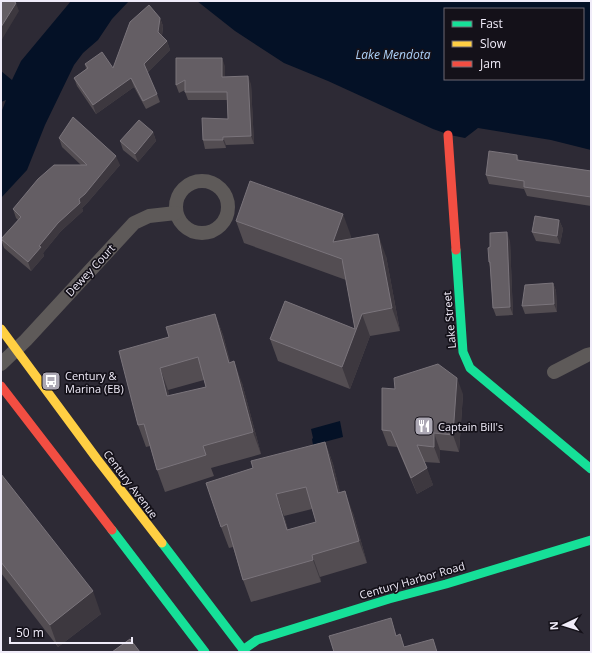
<svg xmlns="http://www.w3.org/2000/svg" width="592" height="653" font-family="'Open Sans',sans-serif">
<rect width="100%" height="100%" fill="#2d2a35"/>
<!-- water -->
<g fill="#041126" fill-rule="evenodd">
<path d="M71,1h58l-17,18 -14,21 -15,13 -9,12 -29,60 -18,45 -26,28v-85l5,-13 -5,2v-31l11,9 9,-19z"/>
<path d="M197,1h394v149l-40,-10 -73,-12 -13,10 -15,-3 -17,-6 -105,-48 -44,-18 -49,-32zM445,9h138v70h-138z"/>
<path d="M340,421l3,16 -30,8 -1,-6 1,-1 -2,-9z"/>
</g>
<g fill="none" stroke-linecap="round" stroke-linejoin="round">
<!-- street -->
<g stroke="#5e5a59" stroke-width="14">
<circle cx="202" cy="207" r="26"/>
<path d="M1,364l25,-24 108,-117 15,-7 27,-3"/>
<path d="M554,372l33,-17 4,-1"/>
</g>
<!-- fast -->
<g stroke="#16e098" stroke-width="9">
<path d="M456,250l7,102 7,16 121,101"/>
<path d="M112,530l93,122"/>
<path d="M162,543l83,109"/>
<path d="M243,650l14,-10 132,-41 57,-15 145,-44"/>
</g>
<!-- slow -->
<path stroke="#ffcf43" stroke-width="9" d="M1,329l96,130 65,84"/>
<!-- jam -->
<g stroke="#f24e42" stroke-width="9">
<path d="M448,135l8,115"/>
<path d="M1,386l111,144"/>
</g>
</g>
<!-- wall -->
<g fill="#534d52" fill-rule="evenodd">
<path d="M160,18l3,8 -1,10 5,5 3,9 -23,23 10,21 3,8 -14,7 -12,-22 -38,27 -19,-28 -3,-8 12,-9 -1,-5 28,4z"/>
<path d="M176,58l49,8v11l26,7 3,60 -28,1v3l-21,1 -2,-9 25,-21 -1,-19h-39l-3,-8v-2l-6,3 -3,-8z"/>
<path d="M153,132l3,9 -18,21 -15,-12 -3,-9z"/>
<path d="M59,138l61,27 -32,37 -6,6 1,3 -22,20 -18,22 1,3 -13,15 -27,-23 -3,-9 17,-19 -2,-2 -3,-9 68,-44 -19,-18z"/>
<path d="M517,155l2,6 72,10v35l-64,-10 -3,-7 -35,-5 -3,-9z"/>
<path d="M559,220l4,9 -3,15 -24,-3 -4,-9z"/>
<path d="M236,221l115,15 -1,3 36,17 14,75 -30,5 -20,53 -72,-28 -8,-22 85,-10 -9,-49 -102,-37z"/>
<path d="M510,241l3,74 -17,1 -3,-8 -3,-41 -1,-5 1,-15z"/>
<path d="M553,283l3,8 1,21 -32,2 -3,-8z"/>
<path d="M215,314l8,21 7,27 12,21 19,71 -50,14 3,8 -49,16 -8,-22 -7,-24 -4,1 -8,-22 31,-88zM204,380l2,7 -37,9 -1,-6z"/>
<path d="M463,394l-4,58 -19,-2v13l-16,-1 9,23 -16,9 -20,-47 -9,-1 -6,-16z"/>
<path d="M325,442l8,22 7,29 13,20 14,50 -47,14 1,5 -70,20 -8,-22 -10,-33 -4,1 -8,-21zM312,509l4,13 -28,8 -4,-14z"/>
<path d="M1,474l100,140 -43,33 -57,-74z"/>
</g>
<!-- shaded-wall -->
<g fill="#3d383f">
<path d="M16,3l3,8 -18,30v-14z"/>
<path d="M160,18l3,8 -2,14 -3,-8z"/>
<path d="M167,41l3,9 -23,23 -3,-9z"/>
<path d="M222,58l3,8v19l-3,-8z"/>
<path d="M248,76l3,8 3,60 -3,-8z"/>
<path d="M131,78l3,9 -38,27 -3,-9z"/>
<path d="M153,132l3,9 -18,21 -3,-8z"/>
<path d="M223,137l3,8v3l-3,-8z"/>
<path d="M116,156l4,9 -32,37 -6,6 1,3 -22,20 -18,22 1,3 -13,15 -3,-9 11,-16 19,-23z"/>
<path d="M343,214l8,22 -9,25 -9,-19z"/>
<path d="M559,220l4,9 -3,15 -3,-8z"/>
<path d="M507,232l3,9 3,74 -3,-8z"/>
<path d="M378,234l8,22 14,75 -8,-23z"/>
<path d="M553,283l3,8 1,21 -3,-8z"/>
<path d="M215,314l8,21 14,50 -8,-22z"/>
<path d="M362,314l8,22 -20,53 -8,-22z"/>
<path d="M234,361l8,22 19,71 -8,-22z"/>
<path d="M160,368l8,22 7,28 -8,-22z"/>
<path d="M457,378l6,16 -4,58 -6,-17z"/>
<path d="M434,433l6,17v13l-6,-16z"/>
<path d="M325,442l8,22 13,51 -8,-22z"/>
<path d="M427,468l6,17 -16,9 -6,-16z"/>
<path d="M345,491l8,22 14,50 -8,-22z"/>
<path d="M276,494l8,22 11,36 -8,-22z"/>
<path d="M312,555l8,22 1,5 -8,-22z"/>
<path d="M93,591l8,23 -43,33 -8,-22z"/>
<path d="M391,618l5,16 6,18 -6,-16z"/>
</g>
<!-- building -->
<g fill="#645e64" stroke="#7a747b" fill-rule="evenodd">
<path d="M1,1h12l3,2 -15,24z"/>
<path d="M149,5l11,13 -2,14 9,9 -23,23 13,30 -14,7 -12,-23 -38,27 -19,-27 14,-10 -3,-4 17,-12 11,16 17,-46z"/>
<path d="M176,58h46v19l26,-1 3,60 -28,1v3h-20l-1,-22 26,1 -1,-27h-42v-12l-9,5z"/>
<path d="M73,117l43,39 -31,38 -6,5 1,4 -22,20 -19,23 2,1 -13,15 -27,-23 20,-22 -8,-8 25,-30 16,-14h33l-28,-27z"/>
<path d="M139,120l14,12 -18,22 -15,-13z"/>
<path d="M489,151l28,4v5l74,11v26l-67,-10v-6l-38,-6z"/>
<path d="M250,181l93,33 -10,28 45,-8 14,74 -30,6 -20,53 -72,-28 15,-38 70,28 -13,-70 -106,-38z"/>
<path d="M535,216l24,4 -2,16 -25,-4z"/>
<path d="M507,232l3,75 -17,1 -3,-46h-1l-1,-14 2,-1v-14z"/>
<path d="M553,283l1,21 -32,2 3,-21z"/>
<path d="M215,314l14,49 5,-2 19,71 -50,14 3,9 -49,15 -13,-46 -6,1 -19,-74 50,-14 -3,-10zM198,357l8,30 -39,9 -7,-28z"/>
<path d="M438,364l19,14 -4,57 -19,-2v14l-17,-2 10,23 -16,10 -20,-47 -9,-1v-42l13,1 -1,-11z"/>
<path d="M325,442l13,51 7,-2 14,50 -47,14 1,5 -70,20 -16,-56 -6,3 -15,-44 47,-15 -2,-7zM306,487l10,35 -29,8 -11,-36z"/>
<path d="M1,474l92,117 -43,34 -49,-63z"/>
<path d="M391,618l5,18 4,-2 4,13 29,-8 4,13h-103l-5,-16z"/>
<path d="M130,639l10,13h-28z"/>
</g>
<!-- icons -->
<defs>
<symbol id="bus-square" viewBox="-11 -11 22 22"><rect x="-9" y="-9" width="18" height="18" rx="4" fill="#aca8b4" stroke="#141119"/><path d="M-5-6H5V4H4V6H2V4H-2V6H-4V4H-5ZM-3.5-4V0h7V-4ZM-3.5 1.2v1.5H-2V1.2ZM2 1.2v1.5H3.5V1.2Z" fill="#fff"/></symbol>
<symbol id="restaurant-square" viewBox="-11 -11 22 22"><rect x="-9" y="-9" width="18" height="18" rx="4" fill="#aca8b4" stroke="#141119"/><path d="M-5-6h1v4h1v-4h1v4h1v-4h1v5L-1.5 .5V6h-2V.5L-5-1ZM5-6V6H3V1.5H1.5Q1.5-4 5-6Z" fill="#fff"/></symbol>
</defs>
<g fill-rule="evenodd">
<use href="#bus-square" x="40" y="370" width="22" height="22"/>
<use href="#restaurant-square" x="413" y="415" width="22" height="22"/>
</g>
<g text-anchor="middle" dominant-baseline="central" stroke-width="3.5" stroke-linejoin="round" paint-order="stroke">
<!-- street labels -->
<g font-size="11" fill="#f0ecf9" stroke="#141119">
<text transform="translate(90 270) rotate(-47)">Dewey Court</text>
<text transform="translate(449 320) rotate(-95)">Lake Street</text>
<text transform="translate(131 484) rotate(53)">Century Avenue</text>
<text transform="translate(412 580) rotate(-16)">Century Harbor Road</text>
</g>
<!-- poi labels -->
<g font-size="11" fill="#f0ecf9" stroke="#141119" text-anchor="start">
<text x="65" y="375">Century &amp;<tspan x="65" dy="13">Marina (EB)</tspan></text>
<text x="438" y="426">Captain Bill's</text>
</g>
<!-- water labels -->
<g font-size="12" font-style="italic" fill="#aed2f9" stroke="#141119">
<text x="393" y="54">Lake Mendota</text>
</g>
</g>
<!-- border -->
<rect width="592" height="653" fill="none" stroke="#f0ecf9" stroke-width="4"/>
<!-- legend -->
<rect x="444" y="8" width="140" height="72" fill="#141119" stroke="#6c6973"/>
<rect x="452" y="21" width="20" height="6" fill="#16e098" stroke="#6c6973"/>
<text x="480" y="28" font-size="12" fill="#f0ecf9">Fast</text>
<rect x="452" y="41" width="20" height="6" fill="#ffcf43" stroke="#6c6973"/>
<text x="480" y="48" font-size="12" fill="#f0ecf9">Slow</text>
<rect x="452" y="61" width="20" height="6" fill="#f24e42" stroke="#6c6973"/>
<text x="480" y="68" font-size="12" fill="#f0ecf9">Jam</text>
<!-- north arrow -->
<g transform="translate(564 625) rotate(266)" stroke="#141119" stroke-width="3" paint-order="stroke">
<path d="M0-3L7 15L0 10L-7 15Z" fill="#f0ecf9"/>
<text y="-6" font-size="11" font-weight="bold" text-anchor="middle" fill="#f0ecf9">N</text>
</g>
<!-- scale -->
<path d="M10 637v6h122v-6" fill="none" stroke="#f0ecf9" stroke-width="2"/>
<text x="16" y="637" font-size="12" fill="#f0ecf9" stroke="#141119" stroke-width="3" paint-order="stroke">50 m</text>
</svg>
